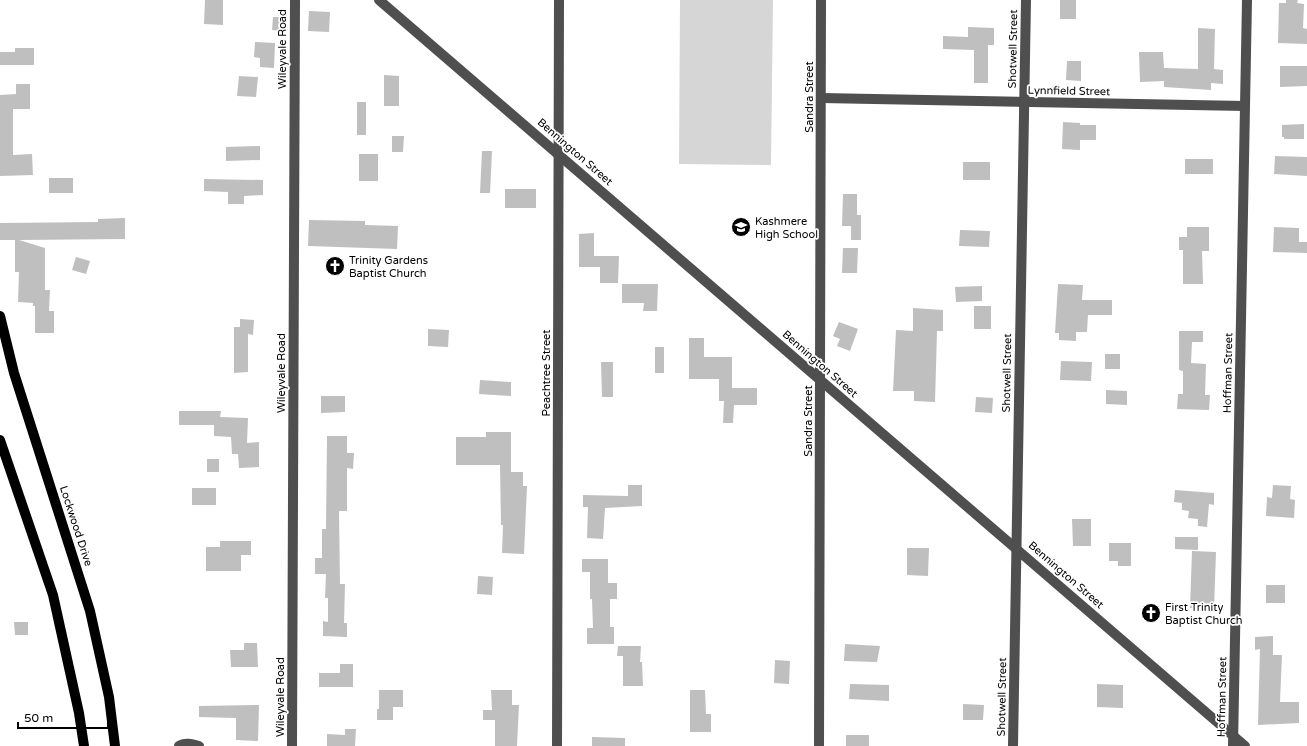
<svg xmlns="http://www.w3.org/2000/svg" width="1307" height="746" font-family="'Varela Round',sans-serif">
<rect width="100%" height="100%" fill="#fff"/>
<!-- green -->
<path fill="#d6d6d6" d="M680,0h93l-2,165 -92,-1z"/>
<!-- building -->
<g fill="#bfbfbf">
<path d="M205,0h18v25l-19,-1z"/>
<rect x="1060" y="0" width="16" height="19"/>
<path d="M1286,0h12l-1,3 7,1 -1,24 4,1v15l-29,-1 1,-40h7z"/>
<path d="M309,11l21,1 -1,20 -21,-1z"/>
<path d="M273,17h11l-1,14 -11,-1z"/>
<path d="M968,27l26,1v17h-6v38h-14v-33l-31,-1v-13l25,1z"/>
<path d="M1198,28l17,1 -1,40 9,1v14l-12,-1v7l-47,-3v-6l-24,1 -1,-30h24l1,16 34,1z"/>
<path d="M255,42l20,1 -1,25 -14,-1v-9l-6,-1z"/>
<path d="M15,48h19v17h-34v-13h15z"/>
<path d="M1067,61h14v20l-15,-1z"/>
<path d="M1280,66h27v20l-27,1z"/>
<path d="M384,75l15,1v30h-15z"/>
<path d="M239,76l19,1 -2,20 -19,-1z"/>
<path d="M16,84h14v25h-17v46l19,-1 1,21 -33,1v-81l16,-1z"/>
<rect x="357" y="102" width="9" height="33"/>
<path d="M1063,122l17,1v2h16v15h-16v10l-18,-1z"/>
<path d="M1304,124v15h-20v-2h-2v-12z"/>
<path d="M392,136h12l-1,16h-11z"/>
<path d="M260,146v14l-34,1v-14z"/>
<path d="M482,151h10l-2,42h-10z"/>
<rect x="359" y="154" width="19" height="27"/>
<path d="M1275,156l32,1v19l-33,-2z"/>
<rect x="1185" y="159" width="28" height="15"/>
<rect x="963" y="162" width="27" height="18"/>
<rect x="49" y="178" width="24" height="15"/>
<path d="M204,179l59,1v15l-19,1v8h-16v-12l-24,-1z"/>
<rect x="505" y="189" width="31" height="19"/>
<path d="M843,194h14v21h4v25h-10v-14h-9z"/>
<path d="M125,218v21l-106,1 26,8v42h5l-1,21h5v22h-19v-27h-2v-3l-15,-1 1,-30h-4v-32h-15v-17l98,-1v-3z"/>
<path d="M309,220l56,1v4l33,1 -1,23 -89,-3z"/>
<path d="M1187,227h22v24h-7l1,33h-20v-34h-4v-13h8z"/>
<path d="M1274,227l25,1v14h8v11l-34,-1z"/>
<path d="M960,230l30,1 -1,16 -30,-1z"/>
<path d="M594,233v23h25l-1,27h-18v-16h-21v-33z"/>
<path d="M843,248h15l-1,25h-15z"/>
<path d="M76,257l14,4 -4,13 -14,-4z"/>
<path d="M622,284h36l-1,27h-14l1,-8h-22z"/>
<path d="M1058,284l25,1 -1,15h30v15h-24l-1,17h-11v9l-17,-1v-7h-4z"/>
<path d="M982,286v15l-26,1 -1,-15z"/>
<rect x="974" y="306" width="17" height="23"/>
<path d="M913,308l30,2v21h-6l-2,71 -21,-1v-10h-21l3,-61 17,1z"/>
<path d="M240,319l14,1 -1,15 -5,-1v38l-14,1v-46h6z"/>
<path d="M839,322l19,7 -8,22 -13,-5 3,-7 -7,-3z"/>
<path d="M428,329l21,1 -1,17 -20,-1z"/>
<path d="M1179,331h24v11h-11l-1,21 15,1 -1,31h5l-1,15 -32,-1 1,-15h5v-23l-4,-1z"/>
<path d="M689,338h15v19h28v31h25v17h-23l-1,18h-10l1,-22h-5v-22h-30z"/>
<rect x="655" y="347" width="9" height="26"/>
<rect x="1105" y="354" width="15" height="15"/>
<path d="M1061,361l31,1 -1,19 -31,-1z"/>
<path d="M601,362h12v35h-11z"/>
<path d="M480,380l31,2v14l-32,-2z"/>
<path d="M1106,390l21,1v14l-21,-1z"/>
<path d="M321,396h24v16l-24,1z"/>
<path d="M976,397l17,1 -1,15 -17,-1z"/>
<path d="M179,411h42l-1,6 28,1 -1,25 12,-1v25l-20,1 -1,-14h-6l-1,-17 -17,-1v-11h-35z"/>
<path d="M486,432h25v40h12v14h4l-3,68 -22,-1 1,-28h-2l-1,-60h-44v-28h30z"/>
<path d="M327,436h20v17h7l-1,16 -6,-1v43h-8l1,73h5l-1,39h3v14l-24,-1v-15l5,1v-24h-3l1,-24h-11v-16h7v-29h4z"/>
<rect x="207" y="459" width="12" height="13"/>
<path d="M628,485h14v21l-37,2 -2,31 -16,-1 1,-31h-5v-12l45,1z"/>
<path d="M1273,485l18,1 -1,13 5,1 -1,18 -28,-2 1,-19 5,1z"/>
<rect x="192" y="488" width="24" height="17"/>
<path d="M1175,490l39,3v12l-5,-1 -2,23 -9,-1v-7l-10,-1 1,-7 -7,-1v-7l-8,-1z"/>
<path d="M1072,519h19v27h-18z"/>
<path d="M1175,537h23v13l-23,-1z"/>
<path d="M220,541h31v14h-10v16h-35v-24h14z"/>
<path d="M1109,543h22v23h-13v-5h-9z"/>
<path d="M907,548h22l-1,28 -21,-1z"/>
<path d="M1192,551l24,1 -2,57 -24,-1z"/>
<path d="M582,559h26v24h9v16h-7v28h4v17h-27v-16h6l-1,-29h-2v-27h-8z"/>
<path d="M478,576l15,1 -1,18 -15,-1z"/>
<rect x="1266" y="585" width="19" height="18"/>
<path d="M14,622h14v13h-13z"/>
<path d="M1273,636v19h9l-2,47h19v21l-41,2 2,-76 -5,1v-13z"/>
<path d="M244,643h13l1,24h-27l-1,-17h14z"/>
<path d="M845,644l35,2 -3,16 -33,-1z"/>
<path d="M618,646h23l-1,16h2l1,24h-20v-30h-6z"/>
<path d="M775,660l15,1 -1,23 -15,-1z"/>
<path d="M340,664h13v23h-34v-14h21z"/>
<path d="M850,684l39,1v16l-40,-2z"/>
<path d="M1097,684l26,1v23l-26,-1z"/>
<path d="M379,690h24v17h-10v13h-16v-11h2z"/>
<path d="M491,690h21v15h7l-2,41h-22v-26h-12v-10h9z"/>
<path d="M690,690h15l1,24h5v18h-21z"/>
<path d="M963,704l21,1 -1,15h-20z"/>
<path d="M259,705l-1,36 -22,-1v-22l-37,-1v-11z"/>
<path d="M345,729h11l-1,17h-28v-12l18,1z"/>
<rect x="846" y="735" width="23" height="11"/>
<path d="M592,737l33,1v8h-33z"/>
</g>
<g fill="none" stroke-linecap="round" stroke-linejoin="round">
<!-- minor -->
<g stroke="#4f4f4f" stroke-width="10">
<path d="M379,0l866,746"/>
<path d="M821,98l424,8"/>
<path d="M179,746c6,-4 13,-2 20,0"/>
<path d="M292,746l3,-746"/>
<path d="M557,746l2,-746"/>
<path d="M819,746l2,-746"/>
<path d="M1013,746l13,-746"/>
<path d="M1233,746l14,-746"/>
</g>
<!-- major -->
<g stroke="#000" stroke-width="10">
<path d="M0,316l14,57 76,238 19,86 6,49"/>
<path d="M0,440l53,155 26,118 5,33"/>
</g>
</g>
<!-- icons -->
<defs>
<symbol id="school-disc" viewBox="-11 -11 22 22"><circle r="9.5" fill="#000" stroke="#fff"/><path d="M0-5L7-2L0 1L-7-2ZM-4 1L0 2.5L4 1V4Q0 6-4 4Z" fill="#fff"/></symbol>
<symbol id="church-disc" viewBox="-11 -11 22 22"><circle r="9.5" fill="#000" stroke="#fff"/><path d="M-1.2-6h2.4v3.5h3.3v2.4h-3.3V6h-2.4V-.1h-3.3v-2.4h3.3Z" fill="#fff"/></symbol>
</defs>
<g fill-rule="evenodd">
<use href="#school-disc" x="730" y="216" width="22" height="22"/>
<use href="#church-disc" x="324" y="255" width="22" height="22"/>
<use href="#church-disc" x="1140" y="602" width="22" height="22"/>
</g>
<g text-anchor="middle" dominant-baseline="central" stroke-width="3.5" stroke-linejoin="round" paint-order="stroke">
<!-- street labels -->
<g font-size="11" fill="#000" stroke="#fff">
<text transform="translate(282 49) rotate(-90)">Wileyvale Road</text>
<text transform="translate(1013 49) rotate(-89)">Shotwell Street</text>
<text transform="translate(1069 91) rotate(1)">Lynnfield Street</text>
<text transform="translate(809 97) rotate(-90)">Sandra Street</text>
<text transform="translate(575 152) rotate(41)">Bennington Street</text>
<text transform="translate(820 364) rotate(41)">Bennington Street</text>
<text transform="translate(281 373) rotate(-90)">Wileyvale Road</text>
<text transform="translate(546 373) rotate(-90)">Peachtree Street</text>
<text transform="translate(1007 373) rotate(-89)">Shotwell Street</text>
<text transform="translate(1228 373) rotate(-89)">Hoffman Street</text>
<text transform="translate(808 421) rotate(-90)">Sandra Street</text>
<text transform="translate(76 526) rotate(72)">Lockwood Drive</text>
<text transform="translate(1066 575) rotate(41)">Bennington Street</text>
<text transform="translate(280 697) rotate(-90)">Wileyvale Road</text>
<text transform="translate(1002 697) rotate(-89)">Shotwell Street</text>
<text transform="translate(1222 697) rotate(-89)">Hoffman Street</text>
</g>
<!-- poi labels -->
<g font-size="11" fill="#000" stroke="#fff" text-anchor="start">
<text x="755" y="221">Kashmere<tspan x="755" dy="13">High School</tspan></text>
<text x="349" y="260">Trinity Gardens<tspan x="349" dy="13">Baptist Church</tspan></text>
<text x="1165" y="607">First Trinity<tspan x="1165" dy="13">Baptist Church</tspan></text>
</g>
</g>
<!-- scale -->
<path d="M18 722v6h90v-6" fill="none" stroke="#000000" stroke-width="2"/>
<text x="24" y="722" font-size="12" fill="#000000" stroke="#ffffff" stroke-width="3" paint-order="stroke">50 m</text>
</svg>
